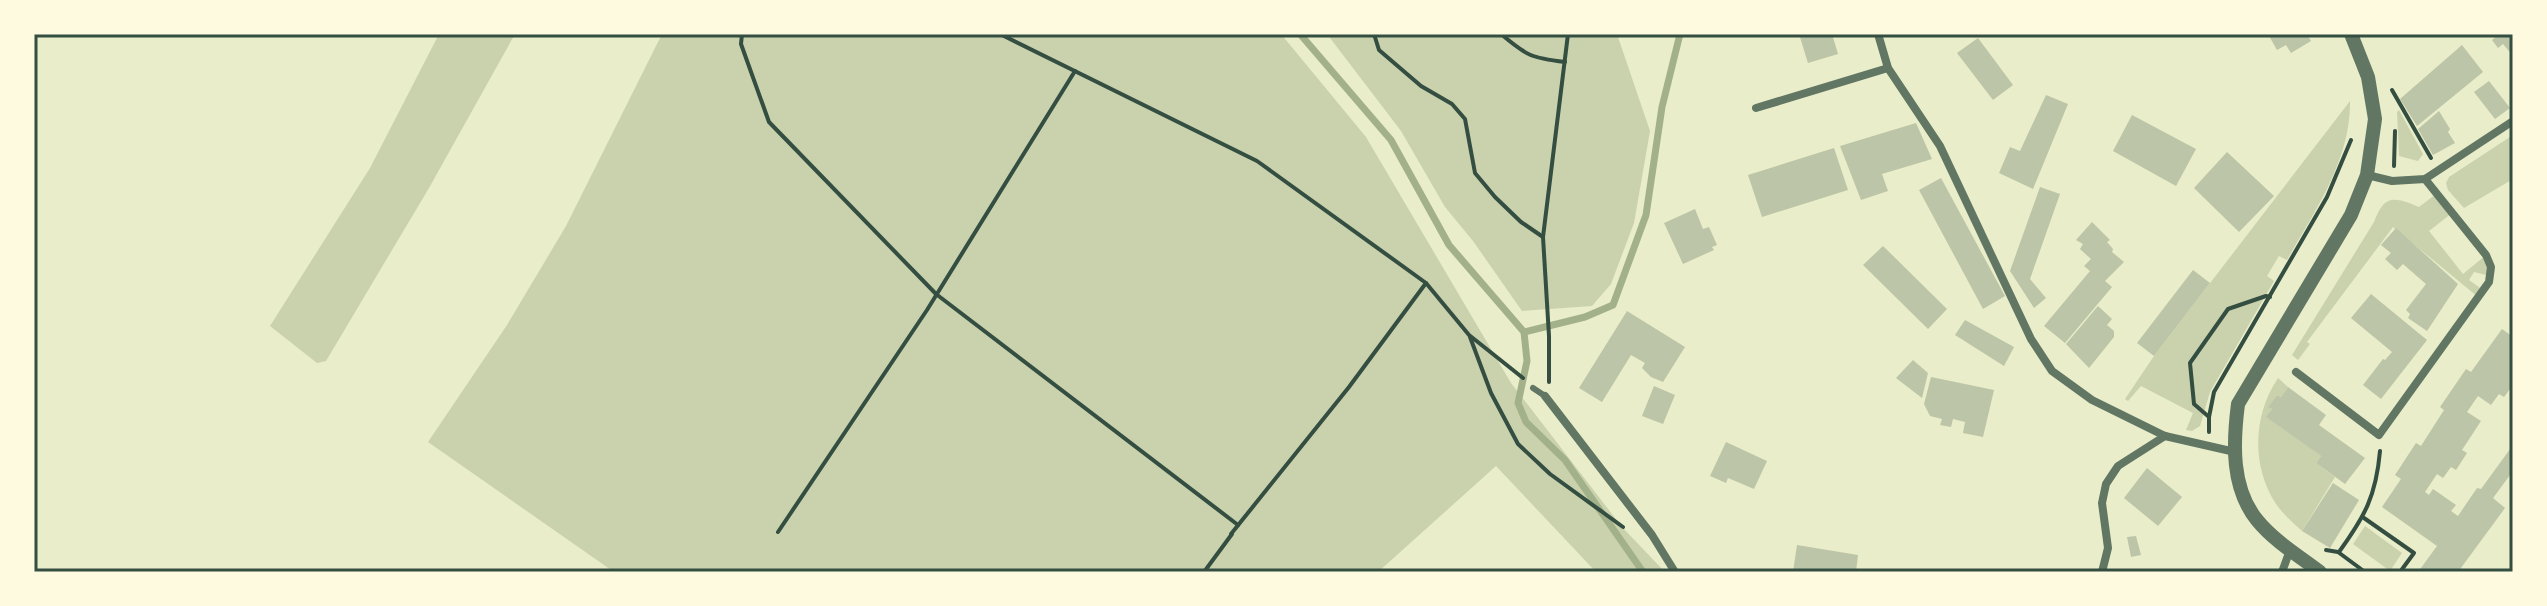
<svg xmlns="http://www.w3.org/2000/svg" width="2547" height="606" font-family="Raleway,sans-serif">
<rect width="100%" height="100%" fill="#e9edc9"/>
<!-- green -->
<g fill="#cad2ad">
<path d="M439,34h76l-86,154 -103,173 -9,2 -47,-37 100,-158z"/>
<path d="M662,34h619l85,103 145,246 111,144 43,45h-69l-100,-106 -118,106h-764l-186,-130 79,-117 59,-99z"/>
<path d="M1327,34h290l33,97 -16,92 -23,61 -19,22 -70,5 -49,-70 -28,-34 -44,-76z"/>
<path d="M2350,101c1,58 -35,110 -63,159l-8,-4 -12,20 7,5 -64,111 -10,34 -8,5 -6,-1 7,-17 -52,-27 -13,15 -3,-2 29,-43z"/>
<path d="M2399,110l24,44 -5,7 -19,-5 -2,-44z"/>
<path d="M2513,135v44l-49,29 -16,-18 -2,-7 3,-6z"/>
<path d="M2436,194l16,19 -23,18 34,43 23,-19 4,21 -16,-4 -5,8 14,10 -5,7 -85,-70 -86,115 3,2 -12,16 -6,-5 82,-133c10,-27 19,-26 45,-15z"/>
<path d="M2278,378l10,9 -7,10 -4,-2 -8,11 3,3 -5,8 54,39 -5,7 19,14 -33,54c-9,-8 -19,-17 -26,-27 -25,-38 -23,-89 2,-126z"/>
<path d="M2365,526l37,27 -12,18 -37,-27z"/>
</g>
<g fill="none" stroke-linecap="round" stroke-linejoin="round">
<!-- stream -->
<g stroke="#a3b18a" stroke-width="7">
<path d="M1300,34l91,106 58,105 75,87 3,29 -9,42 8,19 39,38 78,112"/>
<path d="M1524,332l61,-15 28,-12 33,-90 16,-108 18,-73"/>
</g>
</g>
<!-- building -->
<g fill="#bcc5a7">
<path d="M1799,34h33l6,20 -30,9z"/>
<path d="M2268,34h39l4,7 -20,12 -5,-8 -9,5z"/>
<path d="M2499,34h14v22l-10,-12 -5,4 -6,-8z"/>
<path d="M1978,38l35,47 -20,15 -36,-47z"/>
<path d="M2462,45l21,27 -66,54 -17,-27z"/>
<path d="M2489,81l21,27 -15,11 -21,-27z"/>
<path d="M2046,95l22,9 -35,85 -34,-16 11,-26 10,4z"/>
<path d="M2439,111l11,18 -2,3 7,11 -22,12 -15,-26z"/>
<path d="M2132,115l64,34 -20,37 -63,-35z"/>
<path d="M1916,123l16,36 -50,15 6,17 -27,9 -21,-54z"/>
<path d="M1834,148l14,42 -86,27 -14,-42z"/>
<path d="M2227,152l47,44 -35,36 -45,-44z"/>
<path d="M1941,178l64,118 -22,13 -64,-119z"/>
<path d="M2040,187l20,7 -30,85 16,19 -12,10 -24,-37z"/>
<path d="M1695,209l8,20 6,-2 8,18 -5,2 2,3 -31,14 -19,-41z"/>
<path d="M2092,222l18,18 -3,2 6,7 -1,3 12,10 -19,19 7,6 -47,56 -21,-17 46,-55 -6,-5 7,-7 -11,-10 3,-5 -7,-4z"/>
<path d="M2396,228l62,56 -31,47 -19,-13 2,-4 -4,-4 20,-26 -23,-20 -6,6 -12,-11 6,-6 -10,-8z"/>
<path d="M1883,246l64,63 -19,20 -65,-64z"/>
<path d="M2193,270l17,13 -56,73 -17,-13z"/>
<path d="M2371,294l56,46 -46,59 -18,-14 20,-26 2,1 7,-8 -41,-34z"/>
<path d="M2098,306l14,13 -5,6 7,6v6l-25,31 -23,-24z"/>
<path d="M1627,311l58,36 -22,35 -12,-5 -9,-9 3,-5 -14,-8 -29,47 -23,-14z"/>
<path d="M1965,320l49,27 -10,19 -49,-31z"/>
<path d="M2502,329l11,8v38l-2,3 2,7 -9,12 -5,-3 -8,11 -13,-9 -11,16 14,9 -19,29 5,3 -11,17 -5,-3 -8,11 -6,-4 -12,18 4,3 4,-6 23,16 -5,6 7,5 19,-28 4,1 32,-44v26l-20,27 12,10 -47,64h-40l19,-26 -55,-39 19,-28 -6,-4 21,-32 5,3 23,-36 -4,-3 26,-38 5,3z"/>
<path d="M1913,360l15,13 -6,25 -26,-20z"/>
<path d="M1931,377l63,13 -11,47 -20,-4 2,-11 -12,-3 -2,8 -11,-2 2,-6 -12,-3 -6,-12z"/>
<path d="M1654,386l21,9 -12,29 -21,-8z"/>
<path d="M2288,387l38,28 -7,10 46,33 -20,26 -29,-21 5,-7 -55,-39 6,-8 -4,-2 9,-12 4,2z"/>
<path d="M1726,442l41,19 -13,28 -26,-11 -2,5 -16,-7z"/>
<path d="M2147,468l35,29 -24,29 -34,-28z"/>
<path d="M2333,483l26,17 -29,48 -28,-17z"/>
<path d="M2136,536l5,19 -10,2 -4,-20z"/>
<path d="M1797,545l61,10 -2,17h-63z"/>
</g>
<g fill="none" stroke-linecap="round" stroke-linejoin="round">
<!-- path -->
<g stroke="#344e41" stroke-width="4">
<path d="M742,34l-1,10 28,78 167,172 302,231"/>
<path d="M1000,34l257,127 169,122 43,52 54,43"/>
<path d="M1374,34l5,16 42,36 31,18 13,15 10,54 20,24 26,25 22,15"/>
<path d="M1501,34c26,22 30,24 64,28"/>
<path d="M2392,90l39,68"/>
<path d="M2394,166l1,-35"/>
<path d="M1470,337l21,56 27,51 32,30 73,53"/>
<path d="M1549,382v-46l-6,-99 25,-203"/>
<path d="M2209,417l-15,-13 -4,-41 38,-54 38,-13 4,1"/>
<path d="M2209,432v-15l5,-25 113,-195 24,-57"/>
<path d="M2364,518l50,35 -14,19"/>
<path d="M778,532l149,-222 148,-239"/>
<path d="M1231,534l118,-147 77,-104"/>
<path d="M2326,550l12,2 27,20"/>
<path d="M2339,552c26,-36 37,-56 41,-101"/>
<path d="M1204,572l28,-38"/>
</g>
<!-- service -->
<path stroke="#617663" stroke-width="6" d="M1533,388l12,8"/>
<!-- minor -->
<g stroke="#617663" stroke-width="8">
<path d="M1878,34l10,34 52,78 91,193 21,32 40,29 73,36 70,16"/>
<path d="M1756,108l132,-40"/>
<path d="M2367,175l25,6 33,-2 88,-58"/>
<path d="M2296,372l83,63 110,-153 2,-15 -5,-12 -61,-76"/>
<path d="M1545,396l107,139 23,37"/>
<path d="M2102,572l6,-24 -6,-45 4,-19 12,-18 47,-30"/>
<path d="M2282,572l8,-22"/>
</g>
<!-- tertiary -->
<path stroke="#617663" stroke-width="14" d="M2320,572c-21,-16 -46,-31 -63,-52 -26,-32 -24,-77 -19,-116l113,-189 16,-40 8,-56 -7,-42 -17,-43"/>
</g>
<!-- border -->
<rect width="2547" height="606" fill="none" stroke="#fefae0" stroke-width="72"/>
<rect x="36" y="36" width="2475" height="534" fill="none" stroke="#344e41" stroke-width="3"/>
</svg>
